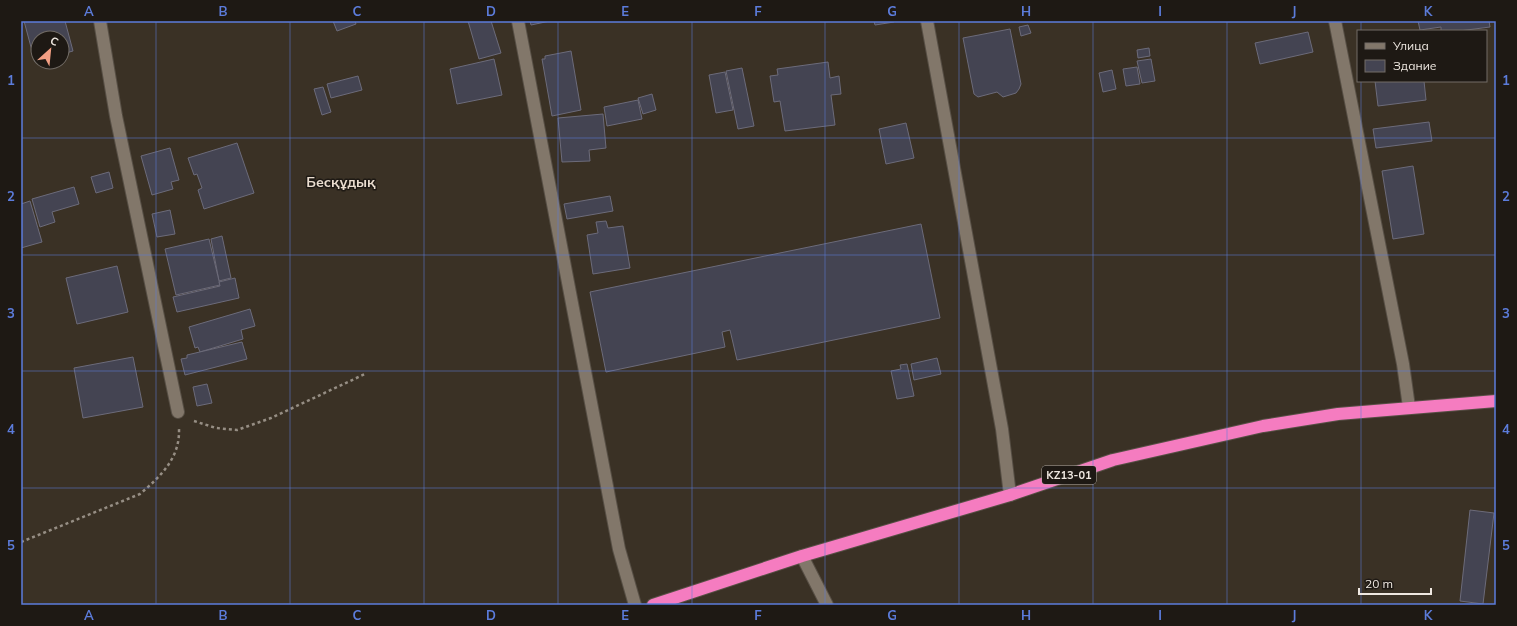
<svg xmlns="http://www.w3.org/2000/svg" width="1517" height="626" font-family="Mulish,sans-serif">
<rect width="100%" height="100%" fill="#3a3125"/>
<!-- building -->
<g fill="#444452" stroke="#6c6b7a">
<path d="M24,21h41l8,30 -11,3v-16h-24v23l-3,1z"/>
<path d="M333,21h22l1,3 -19,7z"/>
<path d="M468,21h23l10,32 -22,6z"/>
<path d="M530,21h20l-19,4z"/>
<path d="M874,21h19l1,1 -19,3z"/>
<path d="M1418,21h71l1,6 -31,4h-18v-4l-21,3z"/>
<path d="M1028,25l3,8 -10,3 -2,-9z"/>
<path d="M1010,29l11,55 -2,5 -3,4 -13,4 -6,-5 -19,5 -4,-3 -11,-56z"/>
<path d="M1308,32l5,20 -53,12 -5,-21z"/>
<path d="M1149,48l1,8 -12,2 -1,-8z"/>
<path d="M571,51l10,59 -29,6 -10,-57h3v-3z"/>
<path d="M494,59l8,36 -45,9 -7,-35z"/>
<path d="M1151,59l4,22 -13,2 -5,-22z"/>
<path d="M828,62l2,16 9,-2 2,18 -10,1 4,30 -50,6 -5,-30 -6,1 -4,-26 8,-1 -1,-6z"/>
<path d="M1137,67l3,17 -14,2 -3,-17z"/>
<path d="M742,68l12,58 -16,3 -12,-58z"/>
<path d="M1112,70l4,19 -13,3 -4,-19z"/>
<path d="M725,72l8,38 -17,3 -7,-38z"/>
<path d="M358,76l4,14 -31,8 -4,-14z"/>
<path d="M1375,81h49l2,19 -48,6z"/>
<path d="M323,87l8,25 -9,3 -8,-26z"/>
<path d="M652,94l4,16 -13,4 -5,-16z"/>
<path d="M638,100l4,19 -35,7 -3,-19z"/>
<path d="M603,114l3,34 -17,2 1,11 -28,1 -4,-44z"/>
<path d="M1429,122l3,19 -56,7 -3,-19z"/>
<path d="M906,123l8,35 -28,6 -7,-35z"/>
<path d="M237,143l17,50 -50,16 -6,-19 4,-2 -5,-14 -3,1 -6,-17z"/>
<path d="M170,148l9,32 -8,2 2,7 -21,6 -11,-39z"/>
<path d="M1413,166l11,68 -31,5 -11,-68z"/>
<path d="M109,172l4,16 -17,5 -5,-16z"/>
<path d="M74,187l5,17 -27,8 3,10 -15,5 -8,-28z"/>
<path d="M610,196l3,15 -46,8 -3,-15z"/>
<path d="M30,201l12,41 -21,6v-44z"/>
<path d="M170,210l5,24 -18,3 -5,-23z"/>
<path d="M606,221l2,7 15,-2 7,42 -37,6 -6,-39 11,-2 -2,-11z"/>
<path d="M921,224l19,94 -203,42 -7,-30 -8,2 3,15 -119,25 -16,-80z"/>
<path d="M222,236l9,42 -12,3 -8,-42z"/>
<path d="M209,239l11,46 -44,10 -11,-46z"/>
<path d="M117,266l11,46 -51,12 -11,-46z"/>
<path d="M235,278l4,20 -62,14 -4,-15 47,-11 -1,-4z"/>
<path d="M250,309l5,17 -14,4 2,9 -43,13 -2,-5 -3,1 -6,-21z"/>
<path d="M242,342l5,17 -62,16 -4,-16 6,-1v-3z"/>
<path d="M133,357l10,50 -60,11 -9,-50z"/>
<path d="M937,358l4,16 -27,6 -3,-16z"/>
<path d="M907,364l7,32 -17,3 -6,-28 10,-2 -1,-4z"/>
<path d="M207,384l5,19 -15,3 -4,-19z"/>
<path d="M1470,510l24,3 -11,91 -23,-3z"/>
</g>
<g fill="none" stroke-linecap="round" stroke-linejoin="round">
<defs>
<g id="minor">
<path d="M100,21l16,95 62,296"/>
<path d="M518,21l101,528 16,56"/>
<path d="M927,21l75,408 8,66"/>
<path d="M1335,21l68,343 6,43"/>
<path d="M802,556l25,49"/>
</g>
<path id="highway" d="M653,605l149,-49 208,-61 103,-35 150,-34 75,-12 158,-13"/>
</defs>
<!-- minor casing -->
<use href="#minor" stroke="#574f45" stroke-width="14"/>
<!-- highway casing -->
<use href="#highway" stroke="#574f45" stroke-width="14"/>
<!-- path -->
<g stroke="#968e84" stroke-width="2.5" stroke-dasharray="3 3" stroke-linecap="butt">
<path d="M194,421l22,7 21,2 34,-12 94,-44"/>
<path d="M21,542l119,-48c21,-18 40,-36 39,-65"/>
</g>
<!-- minor -->
<use href="#minor" stroke="#82776a" stroke-width="12"/>
<!-- highway -->
<use href="#highway" stroke="#f57cc0" stroke-width="12"/>
</g>
<!-- grid -->
<path fill="none" stroke="#5c7cdb" stroke-width="1" stroke-opacity="0.55" d="M156,21v584M290,21v584M424,21v584M558,21v584M692,21v584M825,21v584M959,21v584M1093,21v584M1227,21v584M1361,21v10M1361,81v524M21,138h1475M21,255h1475M21,371h1475M21,488h1475"/>
<g text-anchor="middle" dominant-baseline="central" stroke-width="3" stroke-linejoin="round" paint-order="stroke">
<!-- shield labels -->
<rect fill="#1e1914" stroke="#b0aaa4" stroke-width="1" x="1042" y="466" width="54" height="18" rx="3"/>
<g font-size="11" font-weight="bold" fill="#efe8e1">
<text x="1069" y="475">KZ13-01</text>
</g>
<!-- quarter labels -->
<g font-size="14" font-weight="bold" fill="#eaddcf" stroke="#1e1914">
<text x="341" y="182">Бесқұдық</text>
</g>
</g>
<!-- border -->
<rect width="1517" height="626" fill="none" stroke="#1e1914" stroke-width="44"/>
<!-- legend -->
<rect x="1357" y="30" width="130" height="52" fill="#1e1914" stroke="#726c66"/>
<rect x="1365" y="43" width="20" height="6" fill="#82776a" stroke="#726c66"/>
<text x="1393" y="50" font-size="12" fill="#efe8e1">Улица</text>
<rect x="1365" y="60" width="20" height="12" fill="#444452" stroke="#726c66"/>
<text x="1393" y="70" font-size="12" fill="#efe8e1">Здание</text>
<!-- north arrow -->
<g transform="translate(50 50) rotate(27)"><circle r="19" fill="#1e1914" stroke="#726c66"/>
<path d="M0-3L7 15L0 10L-7 15Z" fill="#f39f83"/>
<text y="-6" font-size="11" font-weight="bold" text-anchor="middle" fill="#efe8e1">С</text>
</g>
<!-- scale -->
<path d="M1359 588v6h72v-6" fill="none" stroke="#efe8e1" stroke-width="2"/>
<text x="1365" y="588" font-size="12" fill="#efe8e1" stroke="#1e1914" stroke-width="3" paint-order="stroke">20 m</text>
<rect x="22" y="22" width="1473" height="582" fill="none" stroke="#5c7cdb" stroke-width="1.5"/>
<g font-size="13" text-anchor="middle" font-weight="bold" fill="#5c7cdb">
<text x="89" y="16">A</text>
<text x="223" y="16">B</text>
<text x="357" y="16">C</text>
<text x="491" y="16">D</text>
<text x="625" y="16">E</text>
<text x="758" y="16">F</text>
<text x="892" y="16">G</text>
<text x="1026" y="16">H</text>
<text x="1160" y="16">I</text>
<text x="1294" y="16">J</text>
<text x="1428" y="16">K</text>
<text x="11" y="85">1</text>
<text x="1506" y="85">1</text>
<text x="11" y="201">2</text>
<text x="1506" y="201">2</text>
<text x="11" y="318">3</text>
<text x="1506" y="318">3</text>
<text x="11" y="434">4</text>
<text x="1506" y="434">4</text>
<text x="11" y="550">5</text>
<text x="1506" y="550">5</text>
<text x="89" y="620">A</text>
<text x="223" y="620">B</text>
<text x="357" y="620">C</text>
<text x="491" y="620">D</text>
<text x="625" y="620">E</text>
<text x="758" y="620">F</text>
<text x="892" y="620">G</text>
<text x="1026" y="620">H</text>
<text x="1160" y="620">I</text>
<text x="1294" y="620">J</text>
<text x="1428" y="620">K</text>
</g>
</svg>
